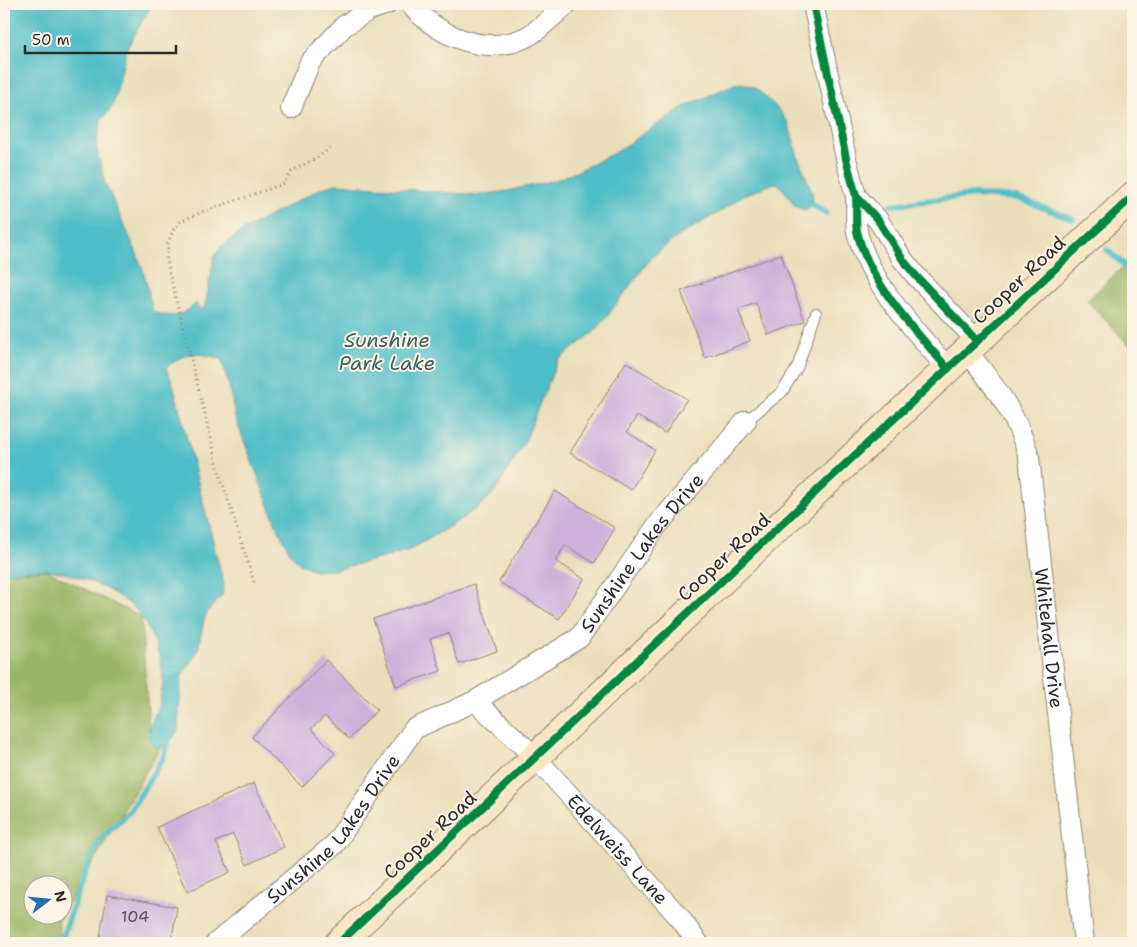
<svg xmlns="http://www.w3.org/2000/svg" width="1137" height="947" viewBox="0 0 1137 947" font-family="'Shantell Sans',sans-serif">
	<style>
		.forest { fill: #9bb668; stroke: #63704a }
		.water { fill: #4fbdc7; stroke: #3d7479 }
		.lines { fill: none; stroke-linecap: round; stroke-linejoin: round }
		.stream { stroke: #4fbdc7; stroke-width: 6 }
		.building { fill: #ccb2dc }
		.lane-casing { stroke: #8a8472; stroke-width: 12 }
		.street-casing { stroke: #8a8472; stroke-width: 22 }
		.secondary-casing { stroke: #8a8472; stroke-width: 30 }
		.path { stroke: #8a8472; stroke-width: 3; stroke-dasharray: 1 4; stroke-linecap: butt }
		.lane { stroke: #fff; stroke-width: 10 }
		.street { stroke: #fff; stroke-width: 20 }
		.secondary { stroke: #fbe6c4; stroke-width: 28 }
		.cycleway-casing { stroke: #fcf5e5; stroke-width: 11 }
		.cycleway { stroke: #00873e; stroke-width: 8 }
		.labels { text-anchor: middle; dominant-baseline: central; stroke-width: 4; stroke-linejoin: round; paint-order: stroke }
		.number-label { font-size: 16px; fill: #534d57 }
		.street-label { font-size: 19px; fill: #2b2b2b; stroke: #fcf5e5 }
		.water-label { font-size: 20px; font-style: italic; fill: #385e62; stroke: #fcf5e5 }
	</style>
	<rect width="100%" height="100%" fill="#fcf5e5"/>
	<filter id="ink" filterUnits="userSpaceOnUse"><feTurbulence type="fractalNoise" baseFrequency=".02" numOctaves="2"/><feDisplacementMap in="SourceGraphic" scale="10" xChannelSelector="R" yChannelSelector="G"/><feConvolveMatrix kernelMatrix="1 2 1 2 8 2 1 2 1" color-interpolation-filters="sRGB"/></filter>
	<filter id="wash" filterUnits="userSpaceOnUse"><feTurbulence type="fractalNoise" baseFrequency=".0096" numOctaves="4" result="noise"/><feDisplacementMap in="SourceGraphic" scale="20" xChannelSelector="R" yChannelSelector="G"/><feGaussianBlur stdDeviation="1.12" result="paint"/><feColorMatrix in="noise" values="0 0 0 0 0 0 0 0 0 0 0 0 0 0 0 0 0 1.4 0 .05"/><feComposite in="paint" operator="in"/></filter>
	<g filter="url(#wash)">
		<rect width="100%" height="100%" fill="#eadeba"/>
		<g class="forest">
			<path d="M1133,257V349L1087,301Z"/>
			<path d="M46,570L141,617L149,729L160,748L63,913L62,884H32V914L62,915L58,921L61,943H4V573Z"/>
		</g>
		<path class="water" d="M4,4H152L127,48L116,94L112,107L101,121L96,146L105,183L135,249L144,273L153,312C173,318 180,318 196,303L200,311L205,306L214,257L221,247L243,230L322,188L337,184L478,195L508,191L556,180L576,172L618,151L680,109L734,84L742,83L755,88L765,96L778,109L788,122L798,157L812,192L813,205L805,210L796,207L779,184L774,183L742,196L723,210L680,235L663,248L650,259L603,322L594,332L558,360L537,410L527,437L495,492L479,507L452,525L412,549L391,556L334,570L318,571L300,564L292,556L278,529L235,417L230,389L222,361L221,359C204,354 190,350 175,361C171,364 168,365 166,369L173,384L224,585L222,595L208,611L204,619L198,651L181,677L178,730L169,743L158,748L152,744C145,726 154,721 159,705C161,697 163,686 163,678C162,657 148,620 132,606C111,588 74,572 45,570C32,569 17,572 4,573Z"/>
		<g class="lines">
			<g class="stream">
				<path d="M808,202L826,213"/>
				<path d="M891,205L975,195L1017,198L1073,219"/>
				<path d="M1107,250L1129,269L1133,271"/>
				<path d="M63,943V936L88,862L99,840L130,811L163,758L170,735"/>
			</g>
		</g>
		<g id="blocks">
			<g class="building">
				<path d="M781,254L805,321L768,335L756,303L738,310L750,341L705,358L681,291Z"/>
				<path d="M626,362L687,399L665,433L637,416L627,432L655,450L631,490L570,453Z"/>
				<path d="M555,491L615,528L594,563L565,545L556,561L584,579L559,619L499,582Z"/>
				<path d="M474,584L497,651L459,664L448,633L430,639L441,671L396,686L373,619Z"/>
				<path d="M326,660L377,710L349,739L325,716L311,729L335,753L302,787L252,737Z"/>
				<path d="M254,783L284,847L247,865L233,834L216,842L230,872L187,892L157,827Z"/>
				<path d="M107,895L177,907L171,943H150L137,941V943H99Z"/>
			</g>
		</g>
	</g>
	<g filter="url(#ink)">
		<use href="#blocks" fill-opacity="0" stroke="#8a8472" stroke-width="1"/>
		<g class="lines">
			<g class="lane-casing">
				<path id="lane" d="M746,421L782,392L797,368L816,313"/>
			</g>
			<g class="street-casing">
				<g id="street">
					<path d="M410,4C438,36 486,58 528,36C542,28 554,14 567,4"/>
					<path d="M813,4L847,163L856,196"/>
					<path d="M291,108L310,62L344,26L369,10L387,4"/>
					<path id="s1" d="M967,351C995,387 1016,412 1029,457L1084,943"/>
					<path d="M948,369C915,330 868,282 857,231C855,220 857,207 856,196L878,220L903,260L916,276L977,341"/>
					<path id="s2" d="M475,701L536,758L680,918L698,943"/>
					<path id="s3" d="M216,943L334,845L414,729L475,701L579,638L656,527L746,421"/>
				</g>
			</g>
			<g class="secondary-casing">
				<path id="secondary" d="M339,943L823,485L1133,196"/>
			</g>
			<path class="path" d="M254,582L219,471L169,271L167,258L168,243L173,230L181,221L202,212L284,184L292,171L321,155L332,147"/>
			<use href="#lane" class="lane"/>
			<use href="#street" class="street"/>
			<use href="#secondary" class="secondary"/>
			<g class="cycleway-casing">
				<g id="cycleway">
					<path d="M813,4L847,163L856,196"/>
					<path d="M948,369C915,330 868,282 857,231C855,220 857,207 856,196L878,220L903,260L916,276L977,341"/>
					<path d="M339,943L823,485L1133,196"/>
				</g>
			</g>
			<use href="#cycleway" class="cycleway"/>
		</g>
	</g>
	<g class="labels">
		<g class="number-label">
			<text x="135" y="916">104</text>
		</g>
		<g class="street-label">
			<text transform="translate(1019 280) rotate(-43)">Cooper Road</text>
			<text stroke="none"><textPath href="#s3" startOffset="589">Sunshine Lakes Drive</textPath></text>
			<text transform="translate(724 557) rotate(-43)">Cooper Road</text>
			<text stroke="none"><textPath href="#s1" startOffset="306">Whitehall Drive</textPath></text>
			<text stroke="none"><textPath href="#s3" startOffset="165">Sunshine Lakes Drive</textPath></text>
			<text transform="translate(430 835) rotate(-43)">Cooper Road</text>
			<text stroke="none"><textPath href="#s2" startOffset="206">Edelweiss Lane</textPath></text>
		</g>
		<g class="water-label">
			<text x="387" y="340">Sunshine<tspan x="387" dy="23">Park Lake</tspan></text>
		</g>
	</g>
	<rect width="1137" height="947" fill="none" stroke="#fcf5e5" stroke-width="20"/>
	<g transform="translate(48 900) rotate(74)"><circle r="24" fill="#fcf5e5" stroke="#a8a49b"/>
	<path d="M0-4L9 19L0 12L-9 19Z" fill="#1f6fb2"/>
	<text y="-8" font-size="14" font-weight="bold" text-anchor="middle" fill="#2b2b2b">N</text>
	</g>
	<path d="M25 45v8h151v-8" fill="none" stroke="#2b2b2b" stroke-width="2.5"/>
	<text x="32" y="45" font-size="15" fill="#2b2b2b" stroke="#fcf5e5" stroke-width="4" paint-order="stroke">50 m</text>
</svg>
